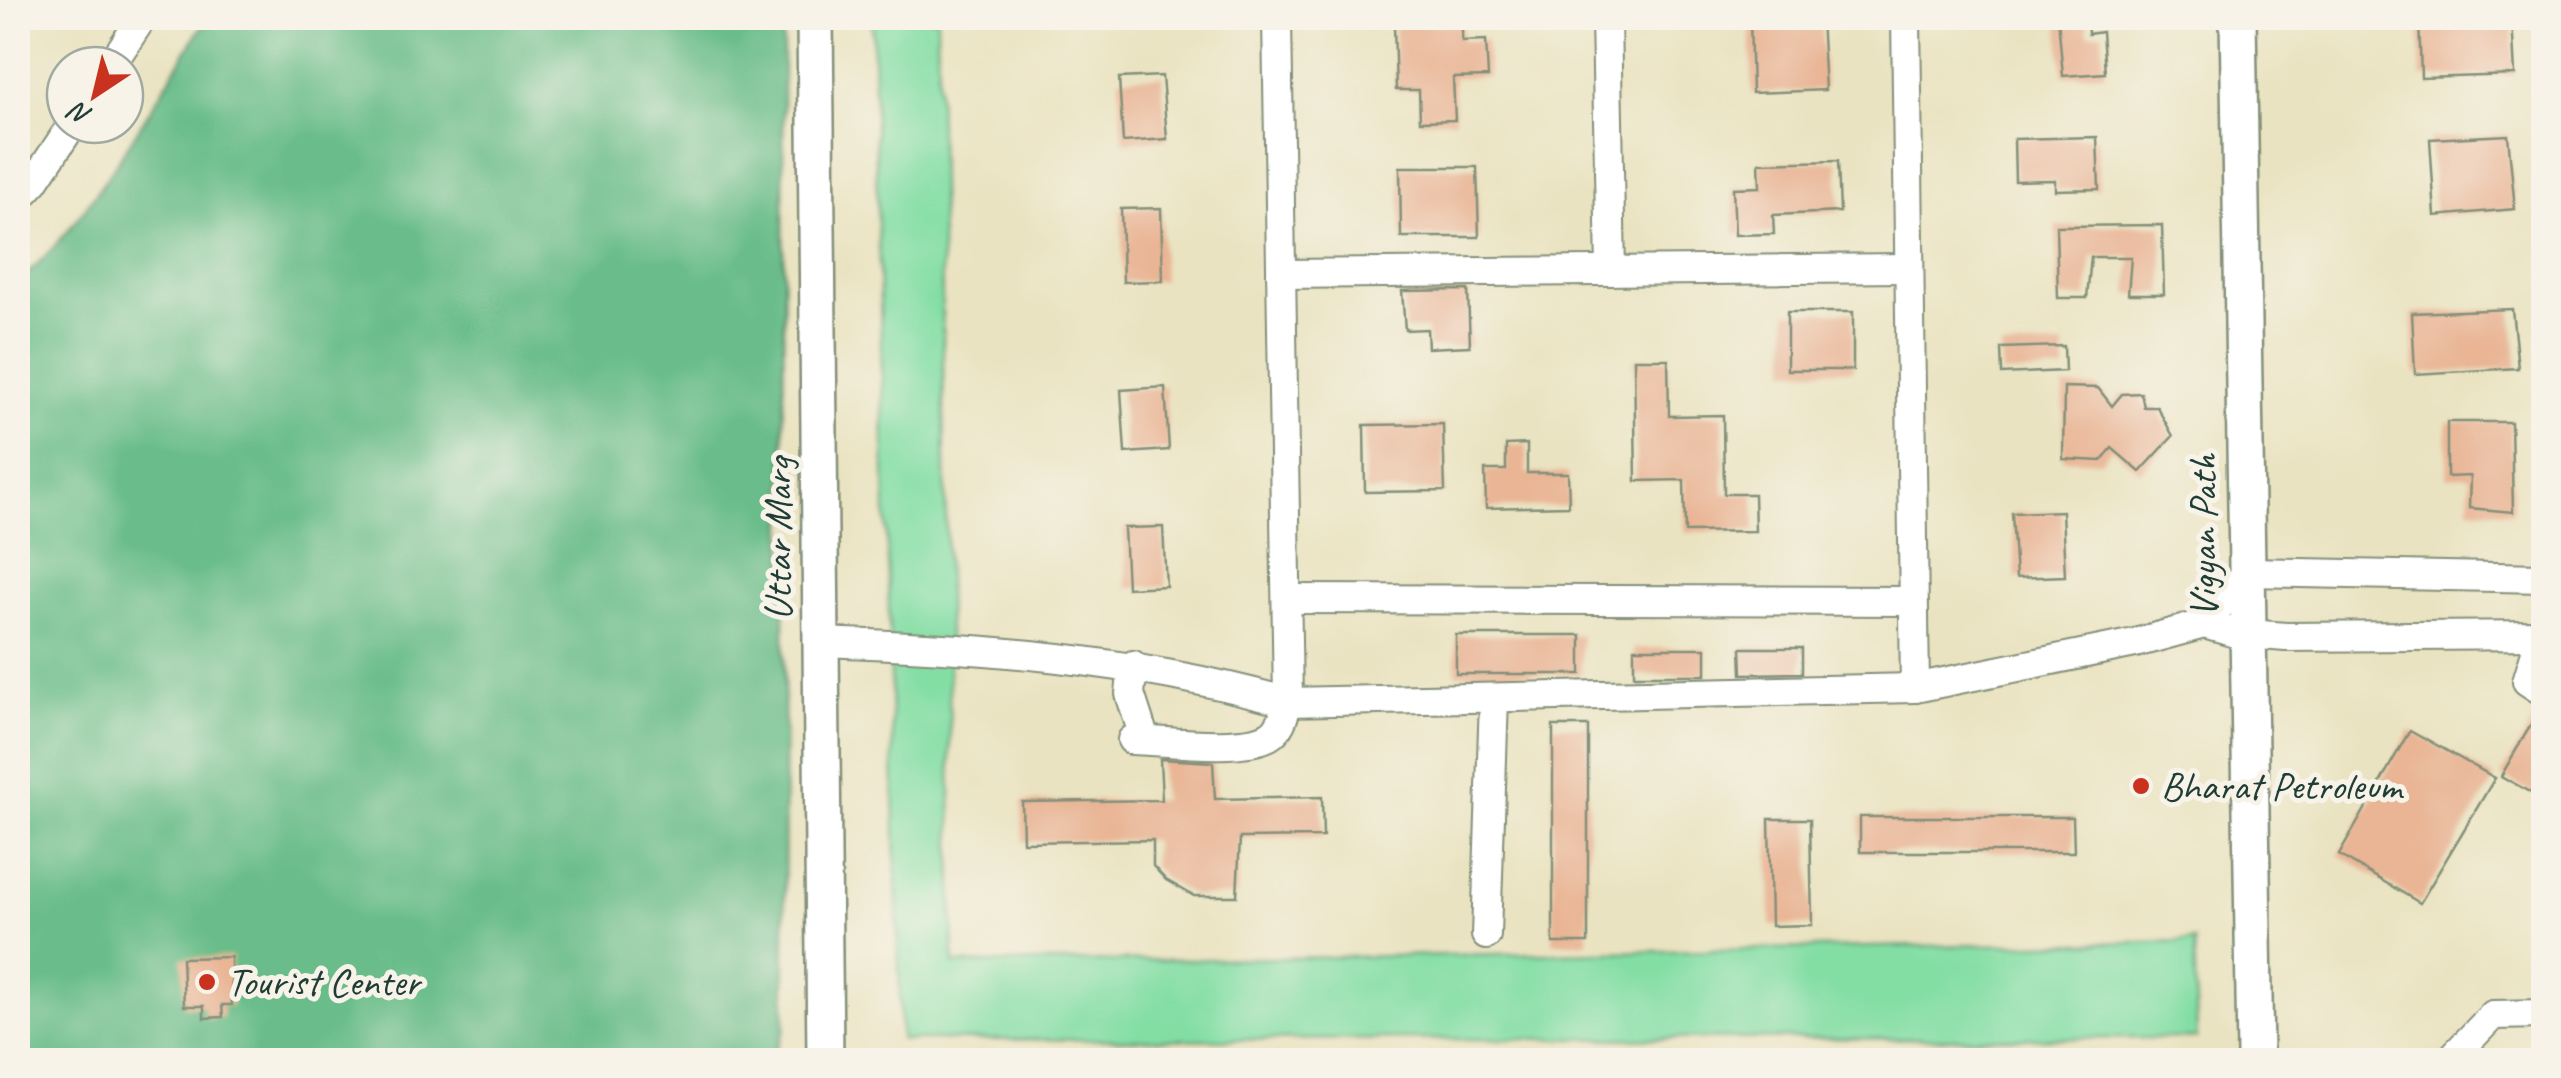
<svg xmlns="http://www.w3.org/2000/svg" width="2561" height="1078" viewBox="0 0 2561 1078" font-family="Caveat,sans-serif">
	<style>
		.green { fill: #83dea4; stroke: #518e6c; stroke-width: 2.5 }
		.forest { fill: #6abd8a; stroke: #447d5f; stroke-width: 2.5 }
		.building { fill: #e9b595 }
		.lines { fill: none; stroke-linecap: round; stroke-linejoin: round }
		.minor-casing { stroke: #84907a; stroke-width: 32 }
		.major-casing { stroke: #84907a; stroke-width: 40 }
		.minor { stroke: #fff; stroke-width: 28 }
		.major { stroke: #fff; stroke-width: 35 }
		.poi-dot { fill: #c8321e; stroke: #f7f3e8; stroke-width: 4 }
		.labels { text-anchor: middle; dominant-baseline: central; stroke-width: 10; stroke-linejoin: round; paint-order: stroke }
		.street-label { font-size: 40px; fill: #1f3d34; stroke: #f7f3e8 }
		.poi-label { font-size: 40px; fill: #1f3d34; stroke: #f7f3e8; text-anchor: start }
	</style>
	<rect width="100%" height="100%" fill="#f7f3e8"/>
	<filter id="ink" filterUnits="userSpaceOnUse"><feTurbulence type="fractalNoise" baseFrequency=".01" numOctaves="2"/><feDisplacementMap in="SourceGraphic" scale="20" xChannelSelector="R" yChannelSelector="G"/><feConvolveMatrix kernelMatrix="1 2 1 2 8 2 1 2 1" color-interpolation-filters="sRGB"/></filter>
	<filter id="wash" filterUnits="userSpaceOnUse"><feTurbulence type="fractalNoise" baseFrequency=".0048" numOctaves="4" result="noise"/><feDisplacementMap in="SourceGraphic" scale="40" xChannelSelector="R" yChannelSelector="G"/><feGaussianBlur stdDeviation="2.25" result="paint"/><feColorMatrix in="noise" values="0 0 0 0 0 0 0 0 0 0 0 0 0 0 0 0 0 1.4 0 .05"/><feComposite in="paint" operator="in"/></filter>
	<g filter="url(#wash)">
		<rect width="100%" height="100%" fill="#eae3c1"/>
		<path class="green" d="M872,18H937L954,964L2194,941L2197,1038L901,1040Z"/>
		<path class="forest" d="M207,18H783L785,1029L771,1060H18V281C86,230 159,92 207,18Z"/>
		<g id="blocks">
			<g class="building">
				<path d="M1750,18H1821L1825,90L1752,93Z"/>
				<path d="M2058,18H2087L2088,34L2102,32L2105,73L2063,76Z"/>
				<path d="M2419,18H2512L2515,75L2421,78Z"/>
				<path d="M1462,24V41L1486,40L1488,77L1453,78L1455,120L1420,121L1419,90H1396L1394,25Z"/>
				<path d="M1162,76L1167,139L1123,142L1119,78Z"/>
				<path d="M2508,135L2515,209L2435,216L2430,139Z"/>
				<path d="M2097,137L2099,189L2055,190V180L2015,181L2014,139Z"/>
				<path d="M1838,161L1840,212L1773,215L1774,234L1735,235L1733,188L1760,187L1759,163Z"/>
				<path d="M1400,167H1477L1479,237H1401Z"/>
				<path d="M1161,208L1163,281L1123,282L1121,209Z"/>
				<path d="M2162,225L2164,294H2128L2131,257H2091L2087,298H2058L2056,226Z"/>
				<path d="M1468,290L1470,346L1428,348L1427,329L1405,330L1402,291Z"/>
				<path d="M2512,309L2518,368L2415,374L2412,313Z"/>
				<rect x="1787" y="312" width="66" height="58"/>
				<path d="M2064,346L2065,371L2002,374L2001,348Z"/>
				<path d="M1634,359H1668L1669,416L1723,415L1724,494H1754L1755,531L1685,532L1684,480L1636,481Z"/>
				<path d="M1165,387L1169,450L1125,453L1121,390Z"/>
				<path d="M2064,387L2098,388L2112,406L2122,394L2141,393L2144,407H2157L2173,436L2140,472L2112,448L2101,461L2063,459Z"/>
				<path d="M2447,422H2511L2513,512L2469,508L2470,476L2447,477Z"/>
				<path d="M1443,424L1445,491L1365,492L1364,425Z"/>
				<path d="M1527,444V473H1568L1569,506L1486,508L1485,470H1506V445Z"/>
				<path d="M2062,511L2065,576L2016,578L2012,513Z"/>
				<path d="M1163,527L1166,586L1127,588L1124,528Z"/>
				<rect x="1456" y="635" width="125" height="39"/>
				<rect x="1634" y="648" width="72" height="27"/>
				<path d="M1741,648H1802V673L1742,674Z"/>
				<path d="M2540,709H2544V800L2501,776Z"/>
				<rect x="1553" y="726" width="35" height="217"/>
				<path d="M2410,730L2495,778L2420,903L2339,855Z"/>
				<path d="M1160,759L1213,762L1215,799L1322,797L1323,837L1240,838L1237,896H1194L1166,880L1153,866V840L1023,842L1022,802L1162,800Z"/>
				<path d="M1860,817H2073L2074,852H1860Z"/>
				<path d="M1769,819H1810L1812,925L1771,926Z"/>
				<path d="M231,957L232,1005H222L223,1017L204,1018V1006H184L182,958Z"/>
			</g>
		</g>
	</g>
	<g filter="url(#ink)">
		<use href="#blocks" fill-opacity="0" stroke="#84907a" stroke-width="2.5"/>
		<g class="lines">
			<g class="minor-casing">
				<g id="minor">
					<path d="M1606,18L1611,271"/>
					<path d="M1906,18L1915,688"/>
					<path d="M111,65L142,18"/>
					<path d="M18,199L34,182L72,125"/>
					<path d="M1281,274L1909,268"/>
					<path d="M1287,599L1913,601"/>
					<path d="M2204,624L2247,572L2544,578"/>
					<path d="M2541,636L2527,681L2544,692"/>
					<path d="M822,642C984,648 1130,658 1288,702L1915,688L2135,643L2204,624L2236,633L2286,637L2544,635"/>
					<path d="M1133,665L1130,694L1145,740"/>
					<path d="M1132,740C1165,741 1242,751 1269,736C1281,729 1284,715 1288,702L1277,18"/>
					<path d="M1486,935L1494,699"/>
					<path d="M2450,1060L2493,1015L2544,1014"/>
				</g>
			</g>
			<g class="major-casing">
				<g id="major">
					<path d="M815,18L825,1060"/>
					<path d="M2238,18L2255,1055"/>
				</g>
			</g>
			<use href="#minor" class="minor"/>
			<use href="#major" class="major"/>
		</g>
	</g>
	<g class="poi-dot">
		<circle cx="2141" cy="786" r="10"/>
		<circle cx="207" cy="982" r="10"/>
	</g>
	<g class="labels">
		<g class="street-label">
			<text transform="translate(2203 536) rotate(-90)">Vigyan Path</text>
			<text transform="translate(778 539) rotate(-90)">Uttar Marg</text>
		</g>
		<g class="poi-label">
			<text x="2161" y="786">Bharat Petroleum</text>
			<text x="227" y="982">Tourist Center</text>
		</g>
	</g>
	<rect width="2561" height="1078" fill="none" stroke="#f7f3e8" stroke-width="60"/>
	<g transform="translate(95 95) rotate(215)"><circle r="48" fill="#f7f3e8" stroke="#a1aaa0" stroke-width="2.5"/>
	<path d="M0-8L18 38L0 25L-18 38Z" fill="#c8321e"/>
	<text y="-15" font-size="28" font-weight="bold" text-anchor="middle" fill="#1f3d34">N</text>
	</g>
</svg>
